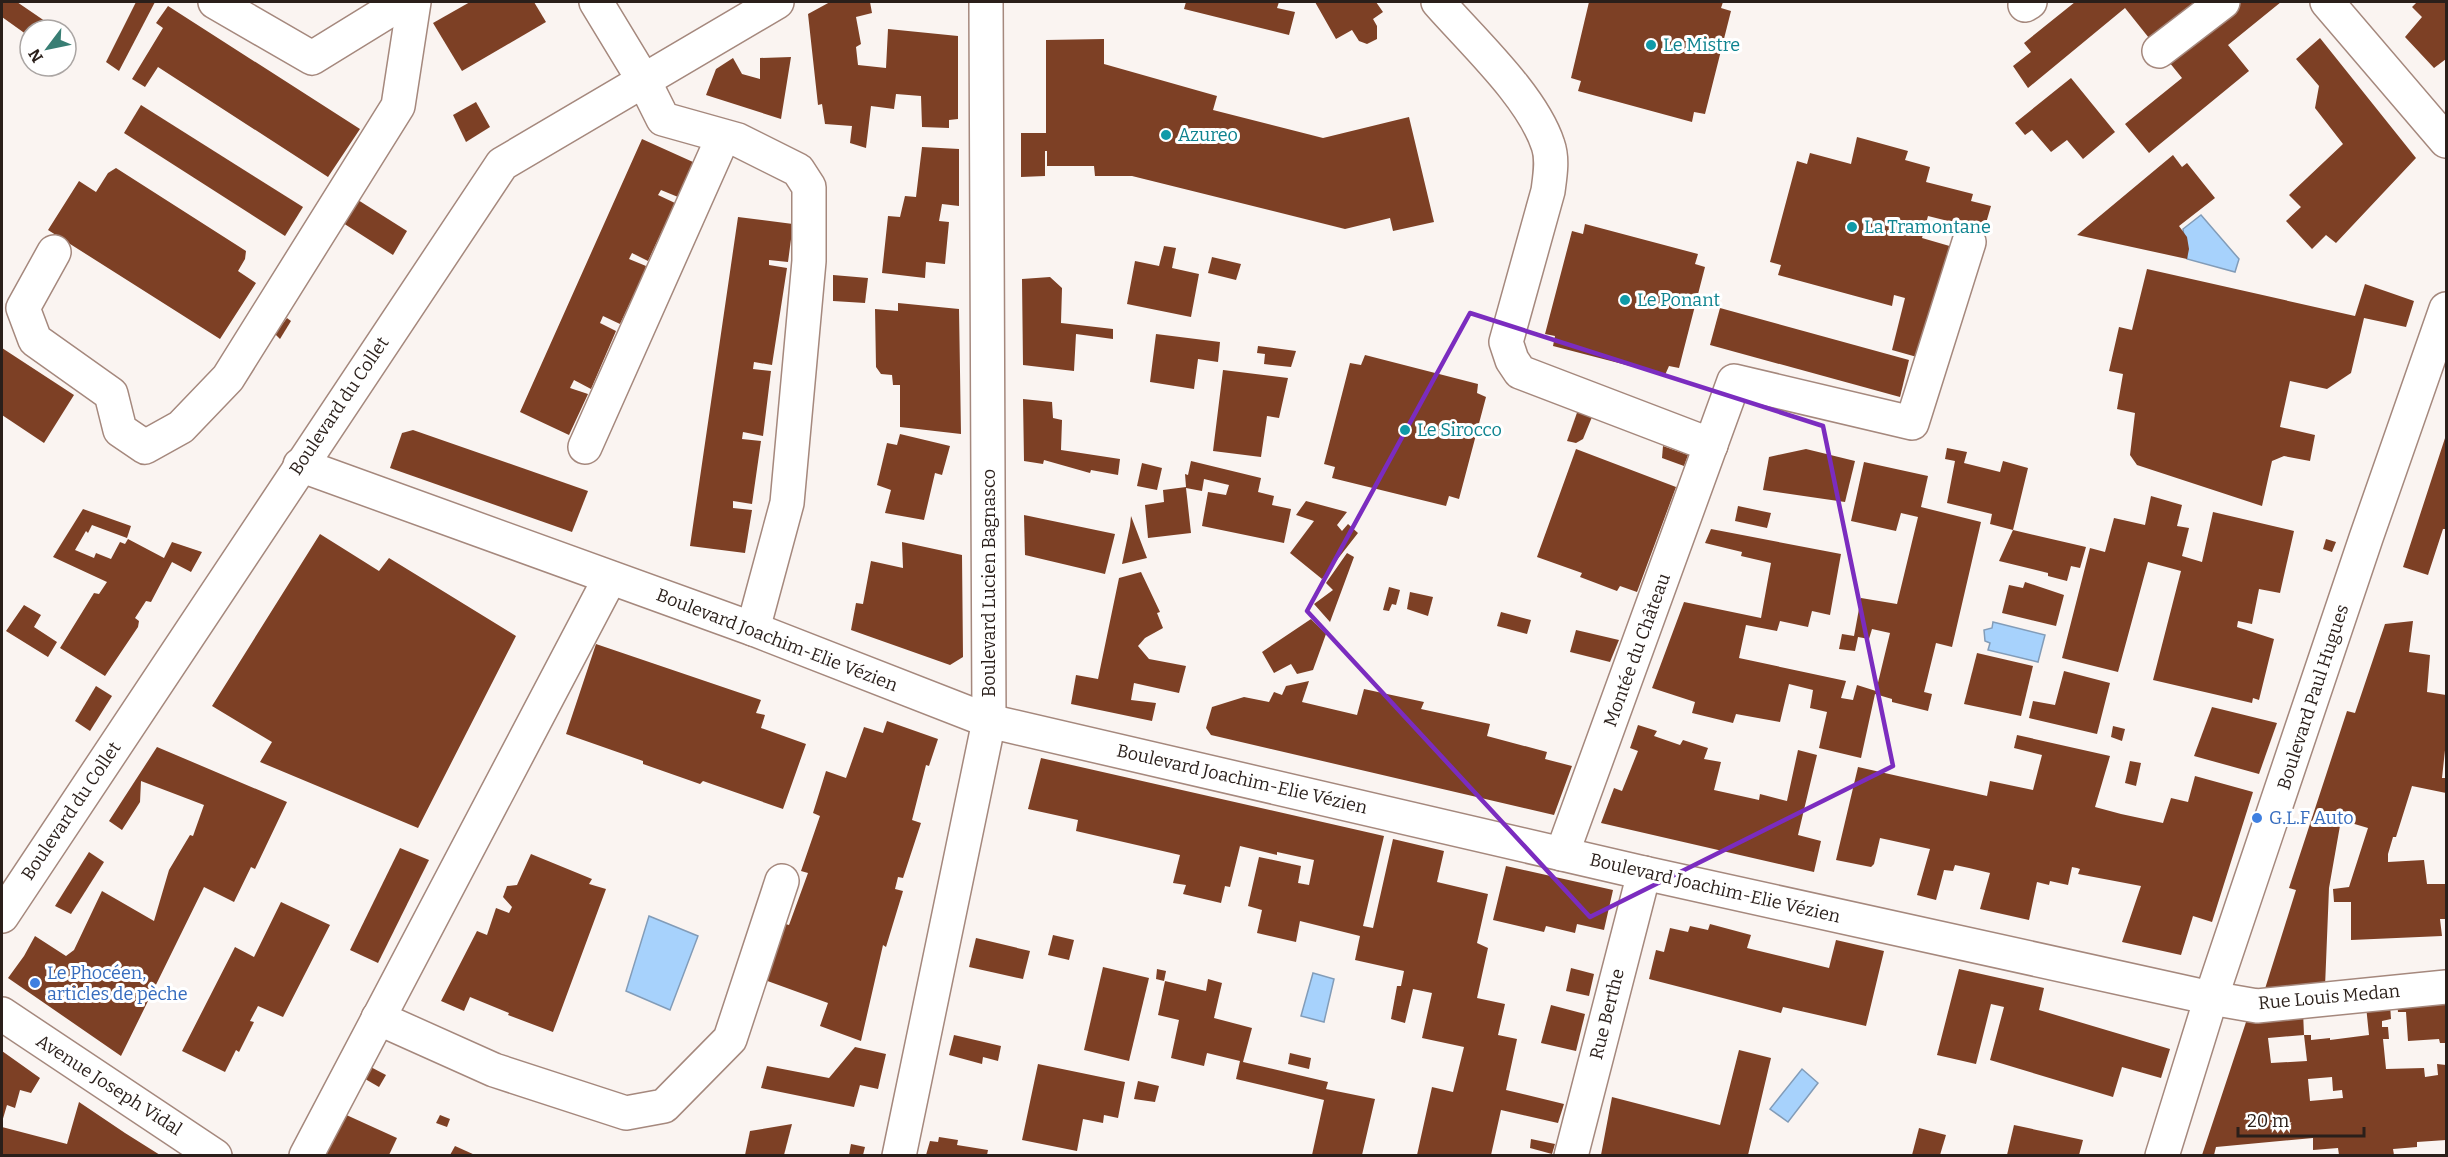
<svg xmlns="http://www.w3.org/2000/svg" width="2448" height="1157" viewBox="0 0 2448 1157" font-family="Bitter,serif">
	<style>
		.water { fill: #a7d2fc; stroke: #829cb8; stroke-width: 1.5 }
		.building { fill: #7d4025; fill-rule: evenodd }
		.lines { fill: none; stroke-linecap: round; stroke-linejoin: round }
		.minor-casing { stroke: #a5887d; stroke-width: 36 }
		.minor { stroke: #fff; stroke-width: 33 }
		.marked { fill: none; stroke: #7b2cbf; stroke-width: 4.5; stroke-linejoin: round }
		.culture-dot { fill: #0f9aa8; stroke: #fff; stroke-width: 2 }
		.shop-dot { fill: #3f7fe0; stroke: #fff; stroke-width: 2 }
		.labels { text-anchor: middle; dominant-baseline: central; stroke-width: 6; stroke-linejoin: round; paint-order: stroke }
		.culture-label { font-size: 18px; fill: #0d838f; stroke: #fff; text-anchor: start }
		.street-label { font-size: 18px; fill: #2a1f1a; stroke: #fff }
		.shop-label { font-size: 18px; fill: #366cbe; stroke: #fff; text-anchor: start }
	</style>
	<rect width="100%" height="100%" fill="#faf4f1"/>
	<g class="water">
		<path d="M2201,215L2239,259L2235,272L2187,259L2183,229Z"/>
		<path d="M1993,622L2045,635L2038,662L1988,650L1990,643L1985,641L1984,630L1992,628Z"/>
		<path d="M649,916L698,936L670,1010L626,991Z"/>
		<path d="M1313,973L1334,979L1324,1022L1301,1016Z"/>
		<path d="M1802,1069L1818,1083L1788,1122L1770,1109Z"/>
	</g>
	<g class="building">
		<path d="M2,2H17L58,30H30V37L2,17Z"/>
		<path d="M136,2H155L119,71L106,62Z"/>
		<path d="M470,2H534L546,22L462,71L433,23Z"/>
		<path d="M830,2H870L872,13L856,17L861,44L856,47L858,65L886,68L888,29L958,36V119L949,120V128L922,127L921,96L896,94L894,109L871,106L866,148L850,143L852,126L825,124L822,104L818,105L808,14Z"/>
		<path d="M1186,2H1279L1277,8L1295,12L1289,35L1184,9Z"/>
		<path d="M1315,2H1376L1383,12L1373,19L1377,26V39L1367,44L1359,41L1352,30L1336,39Z"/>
		<path d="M1589,2H1723L1721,8L1731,11L1705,114L1694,112L1692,122L1578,91L1581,81L1571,78Z"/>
		<path d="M2075,2H2204L2153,43L2125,8L2028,88L2013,66L2031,52L2024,43Z"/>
		<path d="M2234,2H2281L2228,45L2249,71L2149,153L2125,124L2182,78L2165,57Z"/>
		<path d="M2417,2H2446V59L2434,68L2405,37L2422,17L2412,7Z"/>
		<path d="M168,6L360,129L328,177L158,67L145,87L132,79L163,28L156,23Z"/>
		<path d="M66,36L74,42L66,54Z"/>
		<path d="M2320,38L2416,158L2336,243L2326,235L2312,249L2286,221L2301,207L2289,195L2343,144L2315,108L2319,86L2296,59Z"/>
		<path d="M1104,39V64L1217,96L1213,110L1323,138L1409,117L1434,222L1393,231L1390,218L1345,229L1132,176H1095L1094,166H1047V151H1045V176L1021,177V133H1046V40Z"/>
		<path d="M791,57L781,119L706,95L716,69L733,58L742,74L760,79V58Z"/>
		<path d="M2071,78L2115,132L2083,159L2067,140L2051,152L2032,130L2025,135L2015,123Z"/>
		<path d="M476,102L490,127L466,142L453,115Z"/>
		<path d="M141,105L303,207L285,236L124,133Z"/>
		<path d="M1857,137L1908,151L1905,160L1930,167L1926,182L1973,194L1971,201L1991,206L1984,230L1928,216L1922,238L1953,247L1924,359L1892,350L1905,298L1894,295L1892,306L1778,275L1781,265L1770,262L1797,161L1807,164L1810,153L1851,164Z"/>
		<path d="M642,139L693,162L678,197L661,190L658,195L675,203L648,261L632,253L629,259L646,266L644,273L620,324L603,316L600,323L616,331L591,389L574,380L570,388L588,394L569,435L520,412Z"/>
		<path d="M922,147L959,149V206L942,204L939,221L949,222L945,264L926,262L925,278L882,273L888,216L900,217L905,196L916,197Z"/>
		<path d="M2173,155L2182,167L2187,163L2215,198L2179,226L2187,237L2189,249L2187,259L2077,235Z"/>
		<path d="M116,168L246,251L245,259L238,271L256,283L220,339L48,230L79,181L96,192L108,173Z"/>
		<path d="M358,200L407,231L393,255L343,223Z"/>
		<path d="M738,217L793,224L788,262L769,260V265L787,268L772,365L754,362L753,369L771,371L763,436L743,432L742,439L761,441L752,504L733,501V508L752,510L745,553L690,546Z"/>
		<path d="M1585,224L1698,254L1695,264L1705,267L1679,368L1669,366L1665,375L1553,346L1555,336L1545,334L1572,231L1583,234Z"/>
		<path d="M1164,246L1176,248L1172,268L1199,274L1191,317L1127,304L1135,261L1159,266Z"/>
		<path d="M1212,257L1241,264L1236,280L1208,273Z"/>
		<path d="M2147,269L2355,316L2365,284L2414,301L2406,327L2364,318L2351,373L2327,389L2290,381L2280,427L2315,435L2310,461L2284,456L2272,461L2262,506L2137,465L2130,455L2135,413L2117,409L2123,374L2109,371L2119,327L2132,330Z"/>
		<path d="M833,275L868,278L865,303L833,301Z"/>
		<path d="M1050,277L1062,288L1061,323L1113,329V339L1076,334L1074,371L1023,365L1022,279Z"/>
		<path d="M898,303L959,309L961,434L900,427V385H893L892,375L881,374L876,367L875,309L898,311Z"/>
		<path d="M1720,308L1909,360L1900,397L1710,345Z"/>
		<path d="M287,318L291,321L280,339L275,334Z"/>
		<path d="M1156,334L1220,342L1218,362L1198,359L1194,389L1150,382Z"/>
		<path d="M1258,346L1296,351L1291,367L1264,364L1265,354L1257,353Z"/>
		<path d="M2,348L74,395L44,443L2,415Z"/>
		<path d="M1365,355L1478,384L1477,393L1486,397L1459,499L1449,496L1446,506L1332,478L1335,467L1324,464L1350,363L1361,365Z"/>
		<path d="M1223,370L1288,378L1279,418L1267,416L1261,457L1213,451Z"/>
		<path d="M1023,399L1052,402L1053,418L1062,420L1061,450L1120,459L1118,475L1091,470L1090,473L1044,460L1043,464L1024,461Z"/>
		<path d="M1579,407L1592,417L1583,439L1576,443L1567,441Z"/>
		<path d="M413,430L588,491L572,532L390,468L402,433Z"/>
		<path d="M900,434L950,446L942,475L935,473L924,520L885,513L891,490L877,485L887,443L897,445Z"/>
		<path d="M2446,435V529H2443L2428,575L2403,567Z"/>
		<path d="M1663,446L1688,455L1684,466L1662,458Z"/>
		<path d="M1947,448L1967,452L1964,463L2000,472L2003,461L2028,468L2013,530L2086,547L2080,568L2071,566L2067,581L2048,576V573L1999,561L2013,530L1990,524L1992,514L1947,503L1955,461L1945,459Z"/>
		<path d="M1576,449L1676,487L1637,592L1620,586L1617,591L1580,577L1582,573L1537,557Z"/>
		<path d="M1806,449L1855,461L1845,502L1763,490L1769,457Z"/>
		<path d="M1191,461L1261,478L1258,492L1274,496L1272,505L1291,509L1284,543L1202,526L1208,492L1226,495L1229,485L1204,479L1202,491L1186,488L1191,533L1148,538L1145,505L1164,502L1163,490L1186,487L1185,474L1188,475Z"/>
		<path d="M1864,462L1928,476L1921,507L1981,522L1952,647L1936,643L1924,692L1932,694L1928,711L1892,702V699L1875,694L1861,758L1819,748L1827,712L1810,708L1813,690L1789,684L1780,722L1736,714L1733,723L1692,713L1695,702L1652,688L1684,602L1761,618L1771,563L1741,556L1742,552L1705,543L1711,529L1841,554L1830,615L1812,611L1808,627L1780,621L1777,631L1746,625L1739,658L1846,681L1841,698L1853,700L1857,685L1876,691L1890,633L1872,629L1869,639L1858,637L1855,651L1839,649L1842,634L1854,636L1861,598L1897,604L1918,517L1901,513L1896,531L1851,521Z"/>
		<path d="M1142,463L1162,468L1157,490L1137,486Z"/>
		<path d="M2151,496L2182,505L2177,526L2189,528L2182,556L2202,562L2213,512L2294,531L2280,593L2259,589L2252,624L2238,621L2237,627L2274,639L2259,700L2253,698L2252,703L2153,680L2181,571L2148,562L2118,672L2062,658L2090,548L2105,552L2114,518L2145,525Z"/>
		<path d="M1306,501L1347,512L1337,525L1342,531L1348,524L1358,533L1322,579L1290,553L1314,521L1296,515Z"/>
		<path d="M1738,506L1771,513L1767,528L1735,521Z"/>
		<path d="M83,509L131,526L127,538L92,525L88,533L86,531L75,550L94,558L96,553L111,559L120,542L125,544L128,539L164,558L172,542L202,552L191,572L172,562L151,602L146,601L135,618L139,621L138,627L105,676L60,648L94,593L99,594L107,582L53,557Z"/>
		<path d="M1024,515L1115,534L1105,574L1025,555Z"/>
		<path d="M1131,516L1147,558L1122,564L1130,526Z"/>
		<path d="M320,534L379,571L389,558L516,636L418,828L260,762L272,742L212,706Z"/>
		<path d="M2326,539L2336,542L2332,552L2323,549Z"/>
		<path d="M902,542L962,555L963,657L950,665L851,630L856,603L863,604L871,561L903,568Z"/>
		<path d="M1347,553L1354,557L1330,622L1314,604L1333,590L1326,583Z"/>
		<path d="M1141,572L1160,612L1157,613L1163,628L1145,638L1138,646L1149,659L1186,666L1179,693L1134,683L1131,700L1156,703L1152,721L1071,704L1076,675L1098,679L1119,578Z"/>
		<path d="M2025,582L2064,595L2056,626L2002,613L2009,585L2023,588Z"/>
		<path d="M1389,587L1400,590L1396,605L1392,604L1389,611L1383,610Z"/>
		<path d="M1410,592L1433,597L1428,616L1407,609Z"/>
		<path d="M24,605L41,615L34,627L57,642L48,657L6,631Z"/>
		<path d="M1501,612L1531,620L1527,634L1497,626Z"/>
		<path d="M1311,619L1326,634L1313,670L1297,674L1291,664L1274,673L1262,652Z"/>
		<path d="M2413,621L2409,652L2430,655L2427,692L2446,695V741L2442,778H2446V793L2412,786L2396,837H2393L2388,854V862L2424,860L2427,884H2446V919H2440L2442,936L2351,940V902H2334L2333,889L2349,887L2368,828L2341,820L2329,888L2325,987L2264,992L2296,890L2289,888L2347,711L2355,713L2385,624Z"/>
		<path d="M1576,630L1619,640L1610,662L1570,652Z"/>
		<path d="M596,644L761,700L756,713L765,715L761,728L806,744L783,809L703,781L700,784L643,764V761L566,734Z"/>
		<path d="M1977,653L2033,666L2021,716L1964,704Z"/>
		<path d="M2064,671L2110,683L2097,734L2029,718L2033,701L2055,705Z"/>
		<path d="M1309,681L1302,702L1357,715L1364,689L1424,702L1421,709L1490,724L1487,736L1547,752L1545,759L1572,766L1554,815L1211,735L1206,728L1212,707L1244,697L1269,702L1274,692L1282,695L1286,686Z"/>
		<path d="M96,686L112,696L90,731L75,721Z"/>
		<path d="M2212,707L2277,723L2259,774L2194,756Z"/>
		<path d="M887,721L938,739L929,766L926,765L912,820L921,823L903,878L898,877L895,889L903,891L886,947L883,945L861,1041L820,1026L828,1003L762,979L782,923L789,925L808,873L801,871L820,816L813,813L826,771L846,778L864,727L883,733Z"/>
		<path d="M1638,725L1657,731L1654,736L1680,745L1683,740L1708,748L1704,759L1721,762L1714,790L1759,800L1760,794L1787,801L1798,750L1817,755L1798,835L1821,841L1814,872L1601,823L1614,788L1622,791L1638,751L1630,748Z"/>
		<path d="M2113,726L2125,729L2122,741L2111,737Z"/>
		<path d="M2017,735L2110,756L2095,807L2121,814L2163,823L2171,798L2188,802L2195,776L2253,792L2212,922L2193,916L2181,955L2122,942L2141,886L2078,874L2080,869L2077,868L2072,867L2068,885L2050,881L2049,885L2037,882L2029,920L1980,909L1990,873L1969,868L1955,865L1953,871L1944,870L1936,900L1917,895L1930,849L1880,838L1874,864L1871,867L1836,860L1858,767L1987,796L1990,781L2033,790L2042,755L2014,748Z"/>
		<path d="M157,747L287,802L255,869L251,867L234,902L204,887L121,1056L8,978L24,956L35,936L66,956L74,950L102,891L154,921L169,870L190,835L193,836L204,805L141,781L140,802L122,830L109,821Z"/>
		<path d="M1041,758L1384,836L1363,926L1373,928L1393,839L1444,851L1437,882L1488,894L1477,943L1488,948L1477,998L1505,1004L1498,1035L1517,1039L1506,1090L1564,1104L1558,1123L1501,1110L1491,1155H1417L1432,1087L1453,1092L1464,1047L1422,1038L1432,993L1413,989L1405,1023L1391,1019L1397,986H1401L1404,971L1355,960L1360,936L1300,921L1296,942L1257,933L1262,910L1248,906L1259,857L1301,866L1298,883L1309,885L1314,860L1277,852V855L1240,846L1230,887L1225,886L1221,903L1183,894L1186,885L1173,883L1180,855L1076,831L1078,820L1028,809Z"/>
		<path d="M2130,761L2141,763L2136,786L2125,783Z"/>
		<path d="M400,848L429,860L378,963L350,950Z"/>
		<path d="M89,852L104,862L71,914L55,906Z"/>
		<path d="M531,854L592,879L589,884L606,889L553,1032L508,1015L509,1013L470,997L464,1011L441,1001L477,931L487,935L496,908L509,913L512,907L503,897L507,886L517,885Z"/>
		<path d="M1506,866L1613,890L1604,930L1577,924L1575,933L1546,926L1544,932L1493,920Z"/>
		<path d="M281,902L330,925L283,1017L258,1006L250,1021L254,1022L239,1052L236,1050L225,1072L182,1051L235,947L254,957Z"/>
		<path d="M1710,924L1751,935L1747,948L1829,968L1836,940L1884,951L1866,1026L1783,1007L1781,1013L1649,979L1656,950L1664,952L1670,928L1688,932L1690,926L1708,930Z"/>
		<path d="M1053,935L1074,940L1069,960L1048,955Z"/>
		<path d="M976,938L1030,951L1023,979L969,967Z"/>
		<path d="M1103,967L1149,978L1129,1061L1084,1050Z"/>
		<path d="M1571,968L1594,974L1589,996L1566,991Z"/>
		<path d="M1157,969L1166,971L1164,981L1156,979Z"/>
		<path d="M1959,969L2044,988L2039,1010L2170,1049L2161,1078L2122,1067L2113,1097L1990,1060L2004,1007L1991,1004L1976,1064L1937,1055Z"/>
		<path d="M1208,979L1222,983L1214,1018L1252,1028L1243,1062L1328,1082L1326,1089L1375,1099L1362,1155H1312L1324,1100L1236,1079L1240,1061L1207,1053L1204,1066L1171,1058L1179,1020L1158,1015L1165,981L1206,991Z"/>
		<path d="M2446,999V1043H2440L2439,1039L2408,1041L2406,1012H2398L2397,1003Z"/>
		<path d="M2390,1004L2391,1019L2382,1021V1027H2388L2389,1039H2383L2386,1069L2424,1068L2425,1077L2438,1075L2437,1064L2446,1065V1140L2417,1142V1147L2393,1149L2394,1155H2339L2338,1148L2313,1150V1138L2216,1147L2214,1155H2202L2248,1016L2303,1011L2304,1035L2268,1038L2271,1063L2307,1061L2304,1035H2311V1040L2330,1038V1040L2369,1035L2366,1006ZM2332,1077L2333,1091L2342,1090L2343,1098L2310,1101L2308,1079Z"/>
		<path d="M1551,1005L1585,1014L1576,1051L1541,1043Z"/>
		<path d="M954,1035L1001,1046L998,1061L983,1057L982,1064L949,1055Z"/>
		<path d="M855,1047L886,1054L878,1089L860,1085L854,1107L761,1088L767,1066L829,1078Z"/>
		<path d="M1739,1050L1771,1058L1748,1155H1601L1612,1097L1720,1125Z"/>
		<path d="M2,1051L40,1078L31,1093L20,1090L15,1108L7,1105L2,1122Z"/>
		<path d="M1290,1053L1311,1058L1309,1069L1288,1064Z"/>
		<path d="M365,1064L386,1075L379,1087L360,1076Z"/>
		<path d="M1038,1064L1125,1082L1118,1118L1104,1115L1103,1123L1083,1119L1077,1151L1022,1140Z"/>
		<path d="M1138,1081L1159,1086L1155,1102L1134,1099Z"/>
		<path d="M79,1102L125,1133L160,1155H2V1127L67,1144Z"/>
		<path d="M342,1113L397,1138L389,1155H322Z"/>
		<path d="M440,1115L450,1119L447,1127L436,1123Z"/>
		<path d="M792,1124L784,1155H745L750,1131Z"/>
		<path d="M2014,1125L2083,1140L2079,1155H2007Z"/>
		<path d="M1919,1128L1946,1135L1940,1155H1912Z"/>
		<path d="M939,1137L958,1140L957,1145L988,1150L987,1155H926L930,1141L938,1142Z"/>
		<path d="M1531,1139L1555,1144L1552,1154L1530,1148Z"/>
		<path d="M851,1144L865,1147L863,1155H849Z"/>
		<path d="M455,1146L475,1155H450Z"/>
	</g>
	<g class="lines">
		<g class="minor-casing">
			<g id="minor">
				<path d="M215,2L312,58L403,2"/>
				<path d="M596,2L644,81L663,119L738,140L798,170L809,187V261L787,503L753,629"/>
				<path d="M1438,2C1472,41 1532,96 1548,145C1553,159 1550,176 1548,191L1506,342L1512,360L1520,372L1711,445"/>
				<path d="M2327,2L2446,141"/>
				<path d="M2025,5L2030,2"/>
				<path d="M2159,51L2223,2"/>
				<path d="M54,252L23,308L35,340L111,394L120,430L145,447L181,427L228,378L398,106L414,2"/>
				<path d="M585,447L723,137"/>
				<path d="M300,465L753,629L989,721L1644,873L2211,998L2257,1006L2446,987"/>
				<path d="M1562,854L1734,381L1912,423L1969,242"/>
				<path d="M2,916L502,164L777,2"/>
				<path d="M2,1014L215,1156"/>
				<path d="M378,1018L494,1070L626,1113L664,1106L730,1039L782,881"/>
				<path d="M306,1156L610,578"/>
				<path d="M899,1156L989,721L986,2"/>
				<path d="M1571,1156L1644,873"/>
				<path d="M2162,1156L2211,998L2366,538L2446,309"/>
			</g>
		</g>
		<use href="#minor" class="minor"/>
	</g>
	<path class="marked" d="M1470,313L1823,426L1893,766L1590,917L1307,611Z"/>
	<g class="culture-dot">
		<circle cx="1651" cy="45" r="6"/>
		<circle cx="1166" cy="135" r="6"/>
		<circle cx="1852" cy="227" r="6"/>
		<circle cx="1625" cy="300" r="6"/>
		<circle cx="1405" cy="430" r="6"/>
	</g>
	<g class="shop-dot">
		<circle cx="2257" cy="818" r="6"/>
		<circle cx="35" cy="983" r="6"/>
	</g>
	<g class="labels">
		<g class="culture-label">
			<text x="1663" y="45">Le Mistre</text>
			<text x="1178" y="135">Azureo</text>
			<text x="1864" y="227">La Tramontane</text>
			<text x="1637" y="300">Le Ponant</text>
			<text x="1417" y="430">Le Sirocco</text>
		</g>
		<g class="street-label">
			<text transform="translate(339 406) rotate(-56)">Boulevard du Collet</text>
			<text transform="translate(989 583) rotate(-90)">Boulevard Lucien Bagnasco</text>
			<text transform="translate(777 640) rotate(21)">Boulevard Joachim-Elie Vézien</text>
			<text transform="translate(1637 650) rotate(-70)">Montée du Château</text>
			<text transform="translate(2313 697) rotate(-72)">Boulevard Paul Hugues</text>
			<text transform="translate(1242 779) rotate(13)">Boulevard Joachim-Elie Vézien</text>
			<text transform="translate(71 811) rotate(-56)">Boulevard du Collet</text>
			<text transform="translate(1715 888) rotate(13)">Boulevard Joachim-Elie Vézien</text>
			<text transform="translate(2329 997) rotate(-5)">Rue Louis Medan</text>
			<text transform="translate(1607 1014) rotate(-76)">Rue Berthe</text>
			<text transform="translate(109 1085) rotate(33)">Avenue Joseph Vidal</text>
		</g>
		<g class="shop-label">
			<text x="2269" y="818">G.L.F Auto</text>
			<text x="47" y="973">Le Phocéen,<tspan x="47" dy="21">articles de pèche</tspan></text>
		</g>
	</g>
	<rect width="2448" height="1157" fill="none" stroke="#2a1f1a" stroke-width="6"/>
	<g transform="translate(48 48) rotate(238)"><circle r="28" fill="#ffffff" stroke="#aaa5a3" stroke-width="1.5"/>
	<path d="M0-4.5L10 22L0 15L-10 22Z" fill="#387e74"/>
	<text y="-9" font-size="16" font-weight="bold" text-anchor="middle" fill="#2a1f1a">N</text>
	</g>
	<path d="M2238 1127v9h126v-9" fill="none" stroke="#2a1f1a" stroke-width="3"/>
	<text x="2247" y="1127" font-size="18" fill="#2a1f1a" stroke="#ffffff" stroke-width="4.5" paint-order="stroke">20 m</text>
</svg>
